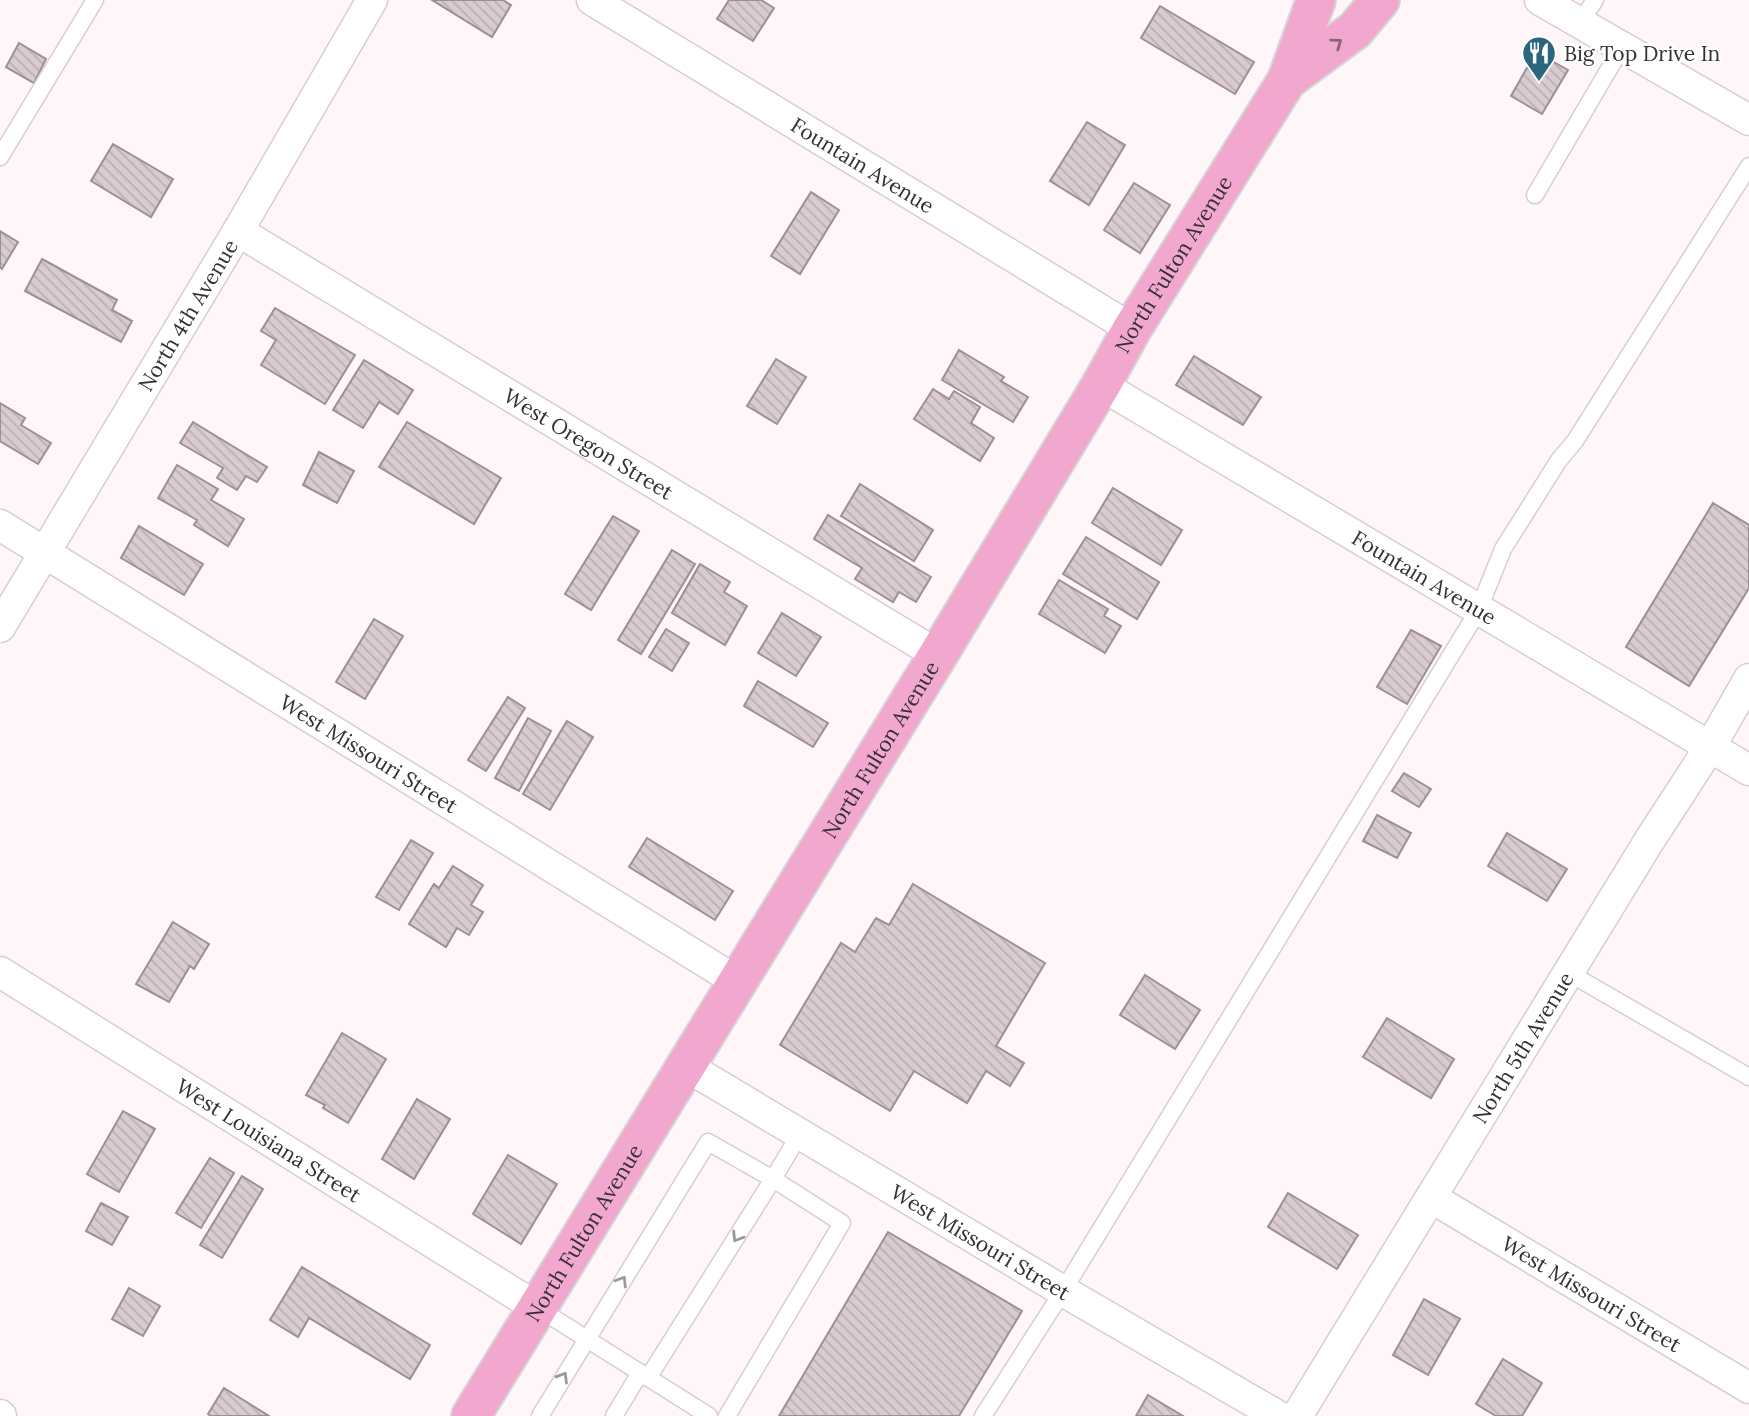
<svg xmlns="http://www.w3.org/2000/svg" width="1749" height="1416" viewBox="0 0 1749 1416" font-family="Lora,serif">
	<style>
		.building { fill: url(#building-back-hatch); stroke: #9c9095; stroke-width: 2 }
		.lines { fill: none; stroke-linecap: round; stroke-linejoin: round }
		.service-casing { stroke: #d9ccd2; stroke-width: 19 }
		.minor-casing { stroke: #d9ccd2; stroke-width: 33 }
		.primary-casing { stroke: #d7d6d6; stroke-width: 42 }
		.service { stroke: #fff; stroke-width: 16 }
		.minor { stroke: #fff; stroke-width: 30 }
		.primary { stroke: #f1a7ce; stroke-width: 38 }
		.oneway { stroke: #8a6679 }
		.oneway2 { stroke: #9a9899 }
		.labels { text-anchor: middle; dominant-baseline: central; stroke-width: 5; stroke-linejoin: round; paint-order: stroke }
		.poi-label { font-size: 21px; fill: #353033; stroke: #fff; text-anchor: start }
		.street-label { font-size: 21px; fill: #353033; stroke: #fff }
	</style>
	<defs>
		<pattern id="building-back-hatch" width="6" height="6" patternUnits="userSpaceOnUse" patternTransform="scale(1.75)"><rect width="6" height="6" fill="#d9cbd1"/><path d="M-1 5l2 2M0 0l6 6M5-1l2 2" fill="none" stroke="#bbafb4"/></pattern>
	</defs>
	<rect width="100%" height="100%" fill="#fef6f9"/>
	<g class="building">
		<path d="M432,0H503L511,5L492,37Z"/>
		<path d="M729,0H761L774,8L753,41L717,19Z"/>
		<path d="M1160,6L1254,62L1235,94L1141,38Z"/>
		<path d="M19,43L46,59L34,83L6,67Z"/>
		<path d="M1536,52L1568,70L1542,114L1511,96Z"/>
		<path d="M1087,122L1125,145L1089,205L1050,181Z"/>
		<path d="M113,144L173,179L151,217L91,181Z"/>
		<path d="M1134,183L1170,205L1140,253L1104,230Z"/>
		<path d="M811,192L839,210L800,274L771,256Z"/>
		<path d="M0,231L18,242L2,269L0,267Z"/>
		<path d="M42,259L117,300L112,310L132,321L121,342L25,291Z"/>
		<path d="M275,308L355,355L325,404L261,365L276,340L261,331Z"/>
		<path d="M959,350L1004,377L1001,381L1028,397L1013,422L942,380Z"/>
		<path d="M1194,356L1261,397L1243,425L1176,385Z"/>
		<path d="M776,359L806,377L777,424L747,406Z"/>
		<path d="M364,360L413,390L398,414L379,402L363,428L333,410Z"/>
		<path d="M933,389L949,399L954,391L980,407L971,423L994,438L980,461L914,419Z"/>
		<path d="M0,403L25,418L21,425L51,443L38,464L0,441Z"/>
		<path d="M193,422L267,467L257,482L246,476L237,490L217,478L223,468L180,443Z"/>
		<path d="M407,422L501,478L474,524L379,467Z"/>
		<path d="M319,452L354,471L337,503L303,485Z"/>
		<path d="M177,465L218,489L211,500L244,519L228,546L194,525L197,520L158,498Z"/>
		<path d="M860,484L933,530L914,561L841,516Z"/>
		<path d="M1113,488L1182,530L1161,565L1092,523Z"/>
		<path d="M1713,503L1749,525V588L1689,686L1626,647Z"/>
		<path d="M828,515L931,577L916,602L899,592L893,602L855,579L862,568L814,539Z"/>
		<path d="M613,516L639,531L591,610L565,594Z"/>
		<path d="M139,526L203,564L184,595L121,558Z"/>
		<path d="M1086,537L1159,582L1137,619L1063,574Z"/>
		<path d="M672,550L695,564L641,654L618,640Z"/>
		<path d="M700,564L730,582L724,592L747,606L725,645L672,613Z"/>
		<path d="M1059,580L1108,609L1104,616L1121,626L1105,653L1039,614Z"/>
		<path d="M782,613L821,637L796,676L758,653Z"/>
		<path d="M374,619L403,636L365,699L336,682Z"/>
		<path d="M666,629L689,643L672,671L649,657Z"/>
		<path d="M1411,630L1441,646L1407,704L1377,687Z"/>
		<path d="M758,681L828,723L813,747L744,706Z"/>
		<path d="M508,697L525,708L486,771L468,760Z"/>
		<path d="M528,718L551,731L519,791L495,778Z"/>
		<path d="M567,721L593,737L550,810L523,794Z"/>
		<path d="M1404,773L1431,789L1419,807L1392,791Z"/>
		<path d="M1377,815L1411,833L1397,858L1363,841Z"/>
		<path d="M1507,833L1567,869L1547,901L1488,866Z"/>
		<path d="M647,838L733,891L715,920L629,867Z"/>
		<path d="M411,840L433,853L399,910L376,897Z"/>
		<path d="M453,866L483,885L471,905L483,912L469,935L457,928L446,947L409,924L434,884L439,888Z"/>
		<path d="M913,884L1045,963L996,1046L1024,1063L1010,1086L986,1071L967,1103L914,1071L890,1111L780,1045L841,943L855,952L876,918L889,925Z"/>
		<path d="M173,922L209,944L194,969L190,966L169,1002L136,984Z"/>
		<path d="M1145,975L1200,1010L1175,1049L1120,1015Z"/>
		<path d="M1387,1018L1454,1059L1431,1098L1363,1057Z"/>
		<path d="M342,1033L386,1059L348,1123L323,1108L325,1105L306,1095Z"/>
		<path d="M417,1099L450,1119L414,1179L382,1159Z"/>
		<path d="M123,1111L155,1129L119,1192L87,1174Z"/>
		<path d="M508,1155L557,1184L521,1244L473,1214Z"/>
		<path d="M210,1158L234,1173L201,1228L176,1213Z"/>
		<path d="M242,1176L263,1189L222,1258L200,1245Z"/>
		<path d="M1288,1193L1358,1235L1337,1269L1268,1227Z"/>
		<path d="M101,1203L128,1217L112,1245L86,1231Z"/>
		<path d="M888,1232L1022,1311L959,1416H779Z"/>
		<path d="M302,1267L430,1345L410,1379L309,1318L298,1337L270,1320Z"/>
		<path d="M129,1288L160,1306L143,1336L112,1319Z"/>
		<path d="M1424,1299L1460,1319L1428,1375L1393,1355Z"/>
		<path d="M1503,1359L1542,1383L1522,1416H1496L1476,1404Z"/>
		<path d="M224,1388L269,1416H211L208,1414Z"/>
		<path d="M1148,1395L1183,1416H1136Z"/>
	</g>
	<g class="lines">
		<g class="service-casing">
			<g id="service">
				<path d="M1580,23L1595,0"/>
				<path d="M0,157L95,0"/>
				<path d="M1535,195L1622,47"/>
				<path d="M1569,973L1749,1077"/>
				<path d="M536,1307L709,1416"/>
				<path d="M540,1416L708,1142L773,1179L648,1378"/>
				<path d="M614,1416L640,1373"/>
				<path d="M727,1416L842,1223L773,1179L801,1132"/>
				<path d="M983,1416L1063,1291L1478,611L1503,549L1559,460L1575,441L1749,166"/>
			</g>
		</g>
		<g class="minor-casing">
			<g id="minor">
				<path id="s1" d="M592,0L1132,329"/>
				<path d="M1540,0L1749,120"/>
				<path id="s2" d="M238,231L938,655"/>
				<path id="s3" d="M1101,385L1749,770"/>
				<path id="s4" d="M0,525L738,982"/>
				<path id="s5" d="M0,627L238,231L372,0"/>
				<path id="s6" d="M0,972L536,1307"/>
				<path id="s7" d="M686,1066L1063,1291L1278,1416"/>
				<path id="s8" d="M1432,1198L1749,1388"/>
				<path d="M0,1415L1,1416"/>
				<path id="s9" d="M1297,1416L1649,841L1710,747L1749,679"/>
			</g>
		</g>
		<g class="primary-casing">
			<g id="primary">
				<path d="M1287,80L1355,30L1380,0"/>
				<path id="s10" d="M471,1416L938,655L1101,385L1132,329L1287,80L1316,0"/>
			</g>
		</g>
		<use href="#service" class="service"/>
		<use href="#minor" class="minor"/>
		<use href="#primary" class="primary"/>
	</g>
	<defs><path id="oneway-chevron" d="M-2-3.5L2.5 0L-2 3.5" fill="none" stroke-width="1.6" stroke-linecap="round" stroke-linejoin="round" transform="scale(1.75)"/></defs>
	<use class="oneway" href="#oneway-chevron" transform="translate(1337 43) rotate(-36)"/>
	<g class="oneway2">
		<use href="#oneway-chevron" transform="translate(737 1237) rotate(122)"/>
		<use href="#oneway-chevron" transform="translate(622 1281) rotate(-58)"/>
		<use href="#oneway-chevron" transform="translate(563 1377) rotate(-59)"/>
	</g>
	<defs>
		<g id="restaurant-pin" transform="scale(1.75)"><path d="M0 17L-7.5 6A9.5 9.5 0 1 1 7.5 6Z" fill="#2a667d" stroke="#fff"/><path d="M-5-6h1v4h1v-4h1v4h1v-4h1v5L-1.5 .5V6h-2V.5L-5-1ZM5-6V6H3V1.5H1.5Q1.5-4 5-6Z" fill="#fff"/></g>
	</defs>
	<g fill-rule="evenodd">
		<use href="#restaurant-pin" x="1539" y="53"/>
	</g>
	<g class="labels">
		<g class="poi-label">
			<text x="1564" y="53">Big Top Drive In</text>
		</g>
		<g class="street-label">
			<text stroke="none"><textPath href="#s1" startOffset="317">Fountain Avenue</textPath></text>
			<text stroke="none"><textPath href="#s10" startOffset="1349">North Fulton Avenue</textPath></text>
			<text stroke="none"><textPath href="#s5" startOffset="364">North 4th Avenue</textPath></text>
			<text stroke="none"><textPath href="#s2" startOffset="410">West Oregon Street</textPath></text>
			<text stroke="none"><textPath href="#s3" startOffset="376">Fountain Avenue</textPath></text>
			<text stroke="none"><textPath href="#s10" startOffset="782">North Fulton Avenue</textPath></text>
			<text stroke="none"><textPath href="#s4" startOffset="434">West Missouri Street</textPath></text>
			<text stroke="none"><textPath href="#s9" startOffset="432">North 5th Avenue</textPath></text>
			<text stroke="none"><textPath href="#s6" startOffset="317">West Louisiana Street</textPath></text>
			<text stroke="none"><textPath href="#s10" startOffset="215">North Fulton Avenue</textPath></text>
			<text stroke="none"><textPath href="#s7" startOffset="343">West Missouri Street</textPath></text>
			<text stroke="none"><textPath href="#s8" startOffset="186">West Missouri Street</textPath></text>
		</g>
	</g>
</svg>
